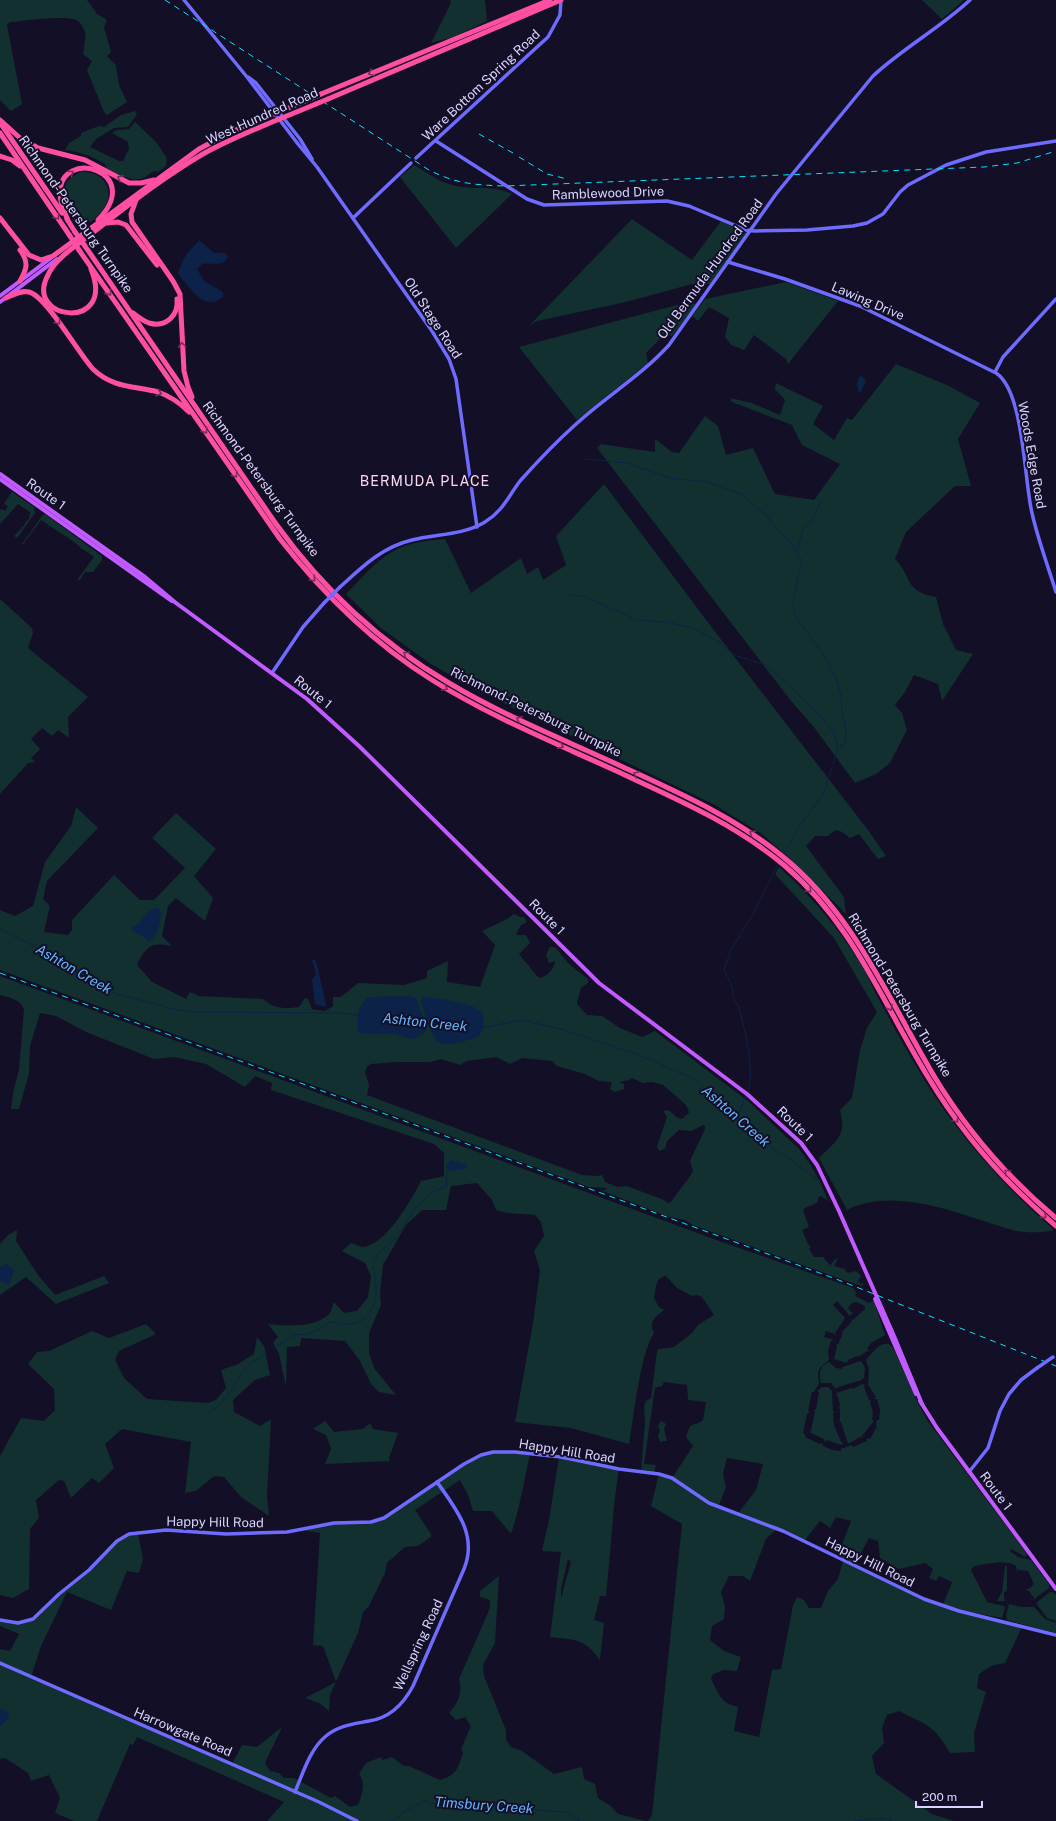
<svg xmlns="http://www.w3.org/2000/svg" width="1056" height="1821" viewBox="0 0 1056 1821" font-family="'Public Sans',sans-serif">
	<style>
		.green { fill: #12302f; fill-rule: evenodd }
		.water { fill: #0c2248 }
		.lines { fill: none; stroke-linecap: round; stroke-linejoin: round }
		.stream { stroke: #0c2248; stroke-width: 1 }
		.secondary { stroke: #6f6bff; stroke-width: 3.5 }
		.primary { stroke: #c25bff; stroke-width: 4 }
		.highway { stroke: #ff4fa3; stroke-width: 5 }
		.rail { stroke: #00e5ff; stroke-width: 1; stroke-dasharray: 6 5; stroke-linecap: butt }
		.secondary-bridge { stroke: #6f6bff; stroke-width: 3.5 }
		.highway-bridge { stroke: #ff4fa3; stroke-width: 5 }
		.oneway { stroke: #7d2c5e }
		.labels { text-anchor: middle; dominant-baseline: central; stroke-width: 4; stroke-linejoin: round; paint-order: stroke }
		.street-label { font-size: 13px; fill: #d9d4ff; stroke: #130f26 }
		.neighbourhood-label { font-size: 14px; letter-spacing: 1px; fill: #ffd6f0; stroke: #130f26 }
		.water-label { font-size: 14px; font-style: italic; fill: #62b6ff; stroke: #130f26 }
	</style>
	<rect width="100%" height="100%" fill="#130f26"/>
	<g class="green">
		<path d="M0,0H87L97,14L107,20L104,27L111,52L107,56L116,65L119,85L127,102L107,115L104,112L87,70L92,61L83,54C84,47 86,38 85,32C84,29 81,23 78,21C68,14 23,21 10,22L7,25L22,104L11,111L0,100Z"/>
		<path d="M450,0H485L487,21L454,37L431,43L451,3Z"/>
		<path d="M922,0H964L942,19Z"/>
		<path d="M135,111L137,114L128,127L114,128L96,139L90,147L119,161H123L129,149L128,142L112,133L117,130L129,129L135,122L156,142L167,158L166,166L158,172L153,171C138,187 122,176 106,168L105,164C92,156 80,152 65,150L69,143L81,136V133L99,126L104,127L121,115Z"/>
		<path d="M414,165C427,173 441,183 456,186C474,190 495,185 512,194L456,248L400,177Z"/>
		<path d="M81,172C97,171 111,181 108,199C106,208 98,216 91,222L75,221C61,201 56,184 81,172Z"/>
		<path d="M632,219L692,260L721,221L746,233L710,284H707L702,291L692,284L626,302L537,321L529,326Z"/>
		<path d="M786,282L838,301L788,364L786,359L754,335L744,350L731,345L725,337L729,318L709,307L698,321L692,316L705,299Z"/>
		<path d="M688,302L697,304L672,336L664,335L646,353L648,363L577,420L519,347Z"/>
		<path d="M896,364L947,385L980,403L958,439L971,486H955L906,532L895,559C913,577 903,591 936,597L943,624L956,650L973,654L942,701L938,684L914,675L905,692L895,705L902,713L907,730L890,763L876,774L855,783L813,726L791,701L597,448L601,444L655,452V439L672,452L679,453L705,416L718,426L726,455L753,448L775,494L814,500L840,464L802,445L792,425L732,402L730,398L752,403L780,415L785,400L775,389L776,383L823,406L813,424L834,440L847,418L852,420Z"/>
		<path d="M604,484L713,629L868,830L886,856L878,859L859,834L850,838L842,832L836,830L828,836H815L806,846L844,897L846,914L789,858L762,834L715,805L476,690L431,664L382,629L346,594C364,575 384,551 411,544C422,541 434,540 445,539L471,593L521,558L527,574L538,567L543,580L566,565L556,536Z"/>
		<path d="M12,492L34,507L35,513L17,538L14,536L22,528L21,527H23L26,522L25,521H27L30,517L29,515L31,513L18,504L0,524V510L2,509L5,511L8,506L5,504L3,505Z"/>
		<path d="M45,514L102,556V560L93,572H85L80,580H77L94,557L83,549L81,550L82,549L73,541L72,542V541L66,536L64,537L65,536L50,526L48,527L49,525L41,520L24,543L25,545L22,544L42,516Z"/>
		<path d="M0,599L32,628L33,633L28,648L88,697L68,717L69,738L58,730L52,736L42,728L31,739L40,749L31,758L35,762L28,763L0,794Z"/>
		<path d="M76,807L98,828L47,881L43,899L50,906L44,932L68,935L72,930V920L114,875L140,900H154L185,868L152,838L176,813L216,849L194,876L213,898L205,921L176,898L168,906L162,936L172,946C151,942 146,946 137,965L152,982L186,999L190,992L199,996L263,999C274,1009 285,1009 299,1007L305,998L308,999L312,1009L325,1011L333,1006V997H341L358,983L404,985L427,978V971L448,961L447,982L480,987L495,945L482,931L507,919L514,914L520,917H524L527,922L521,925L516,934L518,935H526L530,943L519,954L537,976L540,978C547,976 555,968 555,961L549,963L546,955L550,947H555L569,964L588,979V983L581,988L577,1002V1004L587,1015L602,1016L620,1028L642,1037L655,1031L748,1101L798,1148C811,1163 821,1182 828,1201L821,1196L819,1197L817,1203L805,1208L803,1210L809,1227L802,1230L808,1244L811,1247L809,1249L814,1257H823L829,1264L831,1265L834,1260L838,1258L834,1266L845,1269L847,1273L856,1271L861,1276L858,1281L861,1284L863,1282V1284L862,1286L841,1279L693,1225L685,1220L669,1217L600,1190H606V1188L589,1187L0,970V910L15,916L33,906L45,862L71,826ZM496,1057L510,1064L522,1058L552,1061L557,1066L585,1074L599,1081L611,1082L612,1084L610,1088L611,1090L615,1092L624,1089V1084L619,1082L629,1080L632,1078L643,1083L652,1082L663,1085L685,1104L688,1109L689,1113L682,1119L678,1118L668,1110L663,1111L667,1117L657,1146L659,1151L665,1149L667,1141L679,1130L692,1131L703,1125L705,1126V1129L690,1161L693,1171C687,1182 678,1191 671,1202L668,1203L664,1200L627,1186L617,1187L610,1184L605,1182L602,1175L598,1176L582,1175L367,1095L369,1085L365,1072L367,1067L371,1064L398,1062H431L441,1059L460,1065L467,1061Z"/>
		<path d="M779,867C811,895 838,928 861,964C867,974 871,984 876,994C890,1020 904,1046 919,1071C954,1131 1002,1184 1054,1230C1021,1237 1008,1228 977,1219C938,1206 886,1190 847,1210L819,1158C837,1140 847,1136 840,1110L852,1098L860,1050L867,1028L877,1012L834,938L775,874Z"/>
		<path d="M0,976L722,1242L853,1288L856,1292L855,1295C858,1299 864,1299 868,1303L874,1301L885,1335L871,1343L867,1349L869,1350L858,1357L857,1356L848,1360L847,1363L834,1359L837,1346L836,1344H838L843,1333L841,1331H843L852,1321L851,1319L853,1320L865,1309V1306L856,1302L852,1303L848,1308L852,1313L854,1312L850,1316L837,1301L833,1305L845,1318H848H845L835,1333L836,1335L835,1337V1334L826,1331L824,1337L834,1340L831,1341L828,1351L829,1360L820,1368L818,1373L819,1384L814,1392H812L808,1411L810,1412L807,1414L803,1433L805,1434V1437L820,1444L821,1443L823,1444V1446L832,1450L841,1451V1449L852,1445L853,1447L867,1441V1438L870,1439L877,1426L876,1424L877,1420H879L880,1410L877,1399H874L876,1397L868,1385L869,1370L866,1360C872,1353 879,1342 889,1344L894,1349L918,1403L927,1420L1028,1555L1025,1557L1011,1549L1010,1551L1018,1557L1031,1560L1049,1584V1588L1033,1600L1034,1598L1029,1591H1027V1588L1029,1589L1034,1584L1028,1571L1017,1570V1572H1015L1017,1571L1016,1566C1008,1559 985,1564 974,1566L971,1570L987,1602L1004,1606L1005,1608L1002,1618L958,1610L943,1605L952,1582L939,1576L936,1581L929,1578L933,1569L925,1563L899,1569L880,1558L878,1541L869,1538L855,1564L838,1555L851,1521L836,1517L830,1528L820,1521L805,1540L739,1512L756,1490L763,1464L727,1458L723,1474L726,1487L719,1505L703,1498L672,1478L693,1446L686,1437C692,1418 692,1429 703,1420L706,1402L688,1400L687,1385L664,1382L662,1386L655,1388L644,1464L656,1465L654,1472L641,1470L645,1423L644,1407L646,1401L651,1398L657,1351L659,1349L674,1347L692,1333L698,1325L714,1315L702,1297L697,1295L692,1296L677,1288L666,1276C655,1277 656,1290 654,1298L659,1307L664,1310C656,1316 648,1322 654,1333C640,1354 634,1416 629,1444L571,1428L515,1422L533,1323L540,1270L534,1251L544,1236L541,1222L535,1215L507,1213L496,1210L492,1200L477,1183L451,1186L446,1210H422L406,1225L383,1265L380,1293L381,1305L369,1333V1352L374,1368L396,1395L379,1392L371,1384L360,1361L345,1341L301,1338L300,1346L287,1347L286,1387L279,1354L273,1342L278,1337L268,1324C285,1326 316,1328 329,1314C332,1311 332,1306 334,1302L344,1313L357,1311L368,1297L371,1276L365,1263L342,1251L351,1243C355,1244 360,1247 363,1247C386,1245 411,1200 421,1181L444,1176V1153L434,1144L271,1090L272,1083L255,1076L245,1087L206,1064L174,1057L154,1059L86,1032L56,1016L40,1013L30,1046L29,1074L19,1109H11L14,1088L19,1070L24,1009C20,999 10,998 0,995Z"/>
		<path d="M17,1230L16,1241L38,1275L55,1295L104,1276L109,1283L56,1304L26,1277L0,1295V1244L8,1235Z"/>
		<path d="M146,1324L156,1334L119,1351L115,1360L124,1378L147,1399L208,1403L216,1400L226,1388L221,1370L238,1364L254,1354L257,1337L264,1346L270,1375L255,1380L233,1400L234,1412L260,1426L271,1419L267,1496L269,1516L241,1497L224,1477L214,1476L196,1491L185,1493L191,1442L122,1429L105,1444L114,1468L99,1483L92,1478L71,1498L64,1481L59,1480L36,1500L39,1518L30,1529L29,1589L13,1598L0,1595V1456L21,1418L44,1421L55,1410L54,1389L28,1364L37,1352L49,1351L92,1331L109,1338Z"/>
		<path d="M860,1361L862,1362L865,1368L864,1378L862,1380L838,1387L836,1389L831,1383H821C818,1373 820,1366 829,1362L836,1368L842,1369L843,1367Z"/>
		<path d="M862,1384L865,1385L864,1387L869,1400L872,1401L870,1402L873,1412L872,1420L874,1421L862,1436L863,1438L860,1437L848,1444L841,1422L838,1421L840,1420V1409L838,1407H840C840,1400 837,1397 836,1393L852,1388L853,1389Z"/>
		<path d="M822,1387H828L832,1391L833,1411L835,1412L833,1413L834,1425L841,1442H843L842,1445L827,1440L825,1442L824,1439L809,1432L811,1431L815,1411L813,1410L816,1409L819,1392L817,1391Z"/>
		<path d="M325,1421L334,1432L363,1429L370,1423L373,1429L398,1433L389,1458L390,1461L325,1464L331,1449L326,1435L313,1429Z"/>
		<path d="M662,1421L666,1424L664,1429L667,1441H662L661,1443L658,1437L660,1430L658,1427L660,1422Z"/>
		<path d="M493,1452L530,1454C524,1481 520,1508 511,1534L492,1511H473L468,1495L460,1480L415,1510L431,1534V1537L418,1546L405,1547L387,1563L385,1573L369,1606L363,1612L358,1633L330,1695L329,1711L319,1703L305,1698L336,1682L323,1646L313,1645L320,1533L303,1530L326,1525L376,1521L474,1458Z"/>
		<path d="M559,1457L619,1469C612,1511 611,1553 606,1596H600L594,1620L604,1623L600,1660C584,1638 575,1640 550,1637L561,1552L542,1551L549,1520ZM568,1559L571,1562L561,1598V1589Z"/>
		<path d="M659,1474L672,1478L701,1498L777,1529L766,1539L750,1581L743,1576H729L721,1592L725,1606L724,1619L712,1626L710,1640L724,1651L741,1657L737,1671L724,1670L713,1674L711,1679C720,1695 719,1702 738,1707L734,1731L759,1737L772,1670L781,1669L793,1605L797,1597L804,1600L809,1608H821L828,1591L838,1579L843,1561L940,1605L1022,1627L1005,1663L991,1666L979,1674L977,1688L986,1692L974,1733L975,1752L950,1753C934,1725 927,1725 899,1711L887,1715L882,1728L884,1743L872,1756L876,1774L932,1814L954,1821H648L652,1815L682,1524L651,1506Z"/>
		<path d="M138,1533L143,1559L139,1573L127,1571L111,1610L67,1592L41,1646L31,1677L232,1764L242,1745L257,1747L282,1727L265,1763L270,1771L279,1773L284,1778H294L331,1798L335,1796L350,1807L358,1805C362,1795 366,1783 359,1774L366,1763L381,1757L382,1760L392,1757L404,1766H409L440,1780C457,1775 458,1768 463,1752L461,1749L471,1726L465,1717L456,1720L449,1713C458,1703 463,1693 459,1679L490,1608V1600L480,1597V1591L499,1576L495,1643L483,1665L484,1676L506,1730V1740L511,1747L522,1751L554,1774L582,1767L584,1779L595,1784L598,1798L611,1806L618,1814L646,1821H267L284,1802L137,1737L133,1745L130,1744L97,1821H74L55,1813L60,1798L49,1775L31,1781L28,1773L5,1758L0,1759V1649L10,1651L19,1634L0,1626V1620L7,1621H29L83,1575L121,1538Z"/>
		<path d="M1005,1566H1007V1591L1004,1592V1600L1006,1601H997L1002,1592Z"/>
		<path d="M1050,1592H1053L1056,1595V1621L1047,1618L1036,1603Z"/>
		<path d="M1009,1604L1021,1607H1034L1045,1619L1056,1623V1633L1007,1620L1006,1616Z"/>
	</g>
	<g class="water">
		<path d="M199,240L214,253H225L228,257C222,268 212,262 202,264L197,269L204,281L223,292V297C206,310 195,295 185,282C182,279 179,276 178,272L186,255Z"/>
		<path d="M862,376L866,381L861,392L858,391L857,382L859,377Z"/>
		<path d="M154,908H157L161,912C160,924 159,934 149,941C144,936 136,935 131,928L138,924L147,913Z"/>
		<path d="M312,959L315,960L317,965L326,1004L325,1007L315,1004L312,979L316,974Z"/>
		<path d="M369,997L409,996L416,998L427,1027L426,1032L413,1039L394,1034H366L359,1033C355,1021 358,1003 369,997Z"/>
		<path d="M425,997C441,999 469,1001 481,1012C484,1015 484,1019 483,1023C483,1028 483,1032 479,1035C474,1040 445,1047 438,1042C431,1037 425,1013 421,1003L422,998Z"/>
		<path d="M452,1160L465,1164L468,1168L449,1171L446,1168L447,1163Z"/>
		<path d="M7,1264L14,1270L10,1284L8,1285L0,1281V1267Z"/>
		<path d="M2,1708L9,1715V1718L0,1727V1709Z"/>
	</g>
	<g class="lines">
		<g class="stream">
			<path d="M585,459L627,463L670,478L707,482L743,495L767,516L778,531L789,541L802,561L793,600L794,614L825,657L837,680L841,695L842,713L846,730L845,743L838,747"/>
			<path d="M797,552L803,529L814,517L821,501"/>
			<path d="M571,595L584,596L636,620L666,622L693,628L719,642L734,655L765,665L783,680L825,721L834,733L838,747L833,764"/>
			<path d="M784,854L799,827L824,793L832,768"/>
			<path d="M0,929L50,954L71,970L114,993L170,1008L192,1012L345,1013L358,1016"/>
			<path d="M482,1028L522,1020L564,1030L639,1055L694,1079L709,1094L776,1151C794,1158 803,1173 821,1181"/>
			<path d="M748,1092C755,1071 745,1029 739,1008C738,1004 734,1000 733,996C734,986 728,979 724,970L731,950L753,914L778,864"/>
			<path d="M737,1117L746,1096"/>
			<path d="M273,1348L295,1335L307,1334L318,1330L331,1321C359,1332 378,1315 376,1285C376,1278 373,1271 373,1264L378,1254L397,1237L416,1207L431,1193L447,1186L446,1178L448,1171"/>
			<path d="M209,1413C227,1401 231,1389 243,1372C249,1363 259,1359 267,1353"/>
			<path d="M390,1821L399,1817L402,1813L426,1800L431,1804L438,1803L453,1806L472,1803L478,1805L483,1804L491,1807H501L507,1809L520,1807L546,1811L569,1812L574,1819L580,1821"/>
			<path d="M854,1821L882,1818L892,1821"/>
		</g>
		<g class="secondary">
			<path d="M184,0L247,77L298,144L317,167L432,331L449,359L456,379L477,527"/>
			<path d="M248,77L256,83L300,139L312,159"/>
			<path d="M436,141L527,199L544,205L667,201L689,206L746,230L754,231L807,230L853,226L867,223L883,214L900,192L908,185L946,165L986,152L1056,141"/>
			<path d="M416,158L548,37L560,15L561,0"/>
			<path d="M353,218L411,163"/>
			<path d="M728,262L785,279L860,306L996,373C1024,391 1024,480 1032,513C1038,540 1048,566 1056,592"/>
			<path d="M995,372L1003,357L1056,299"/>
			<path d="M340,587C362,567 382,547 412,540C436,534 464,535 485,522C503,511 508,497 520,481C537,462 556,442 575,425C605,397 641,376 669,345L776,194L873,76C903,48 940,28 970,0"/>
			<path d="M272,673L303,627L324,603"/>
			<path d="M969,1472L988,1448L1000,1411L1009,1394L1021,1380L1037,1368"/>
			<path d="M0,1620L18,1623L33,1619L59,1594L89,1570L117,1541L129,1534L166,1530L226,1534L287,1532L334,1523L371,1522L384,1518L464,1464L481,1455L493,1452H515L561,1457L619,1469L659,1474L672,1478L709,1503L783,1531L924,1599L959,1611L1056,1635"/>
			<path d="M0,1663L319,1802L357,1821"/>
			<path d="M295,1792C303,1773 310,1749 326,1736C339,1725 354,1724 369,1721C390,1718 404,1703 413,1686L464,1569C478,1535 456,1509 437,1482"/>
		</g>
		<g class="primary">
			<path d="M0,296L51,258"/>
			<path d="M0,302L57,259"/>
			<path d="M0,474L145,577L176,603L307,699L359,746L599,983L747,1094L801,1143L817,1165L839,1211L894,1336L922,1404"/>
			<path d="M0,479L172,601"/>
			<path d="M875,1299L916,1394"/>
			<path d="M920,1401L937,1428L1056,1589"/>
		</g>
		<g class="highway">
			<path d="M321,94L550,0"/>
			<path d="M328,99L561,0"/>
			<path d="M0,120L20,138L38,148L85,160L129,183H141L154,180"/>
			<path d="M1,124L62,213"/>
			<path d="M0,133L70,236"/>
			<path d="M0,156L12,160L20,166"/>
			<path d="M136,200L131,214L132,222L173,281L180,294L184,371L188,387L192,397"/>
			<path d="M0,218L29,255L41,260L53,256L199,149L233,131L310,99"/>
			<path d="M67,219L75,232"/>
			<path d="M68,221C65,212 60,204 60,194C59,146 146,171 98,220"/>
			<path d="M107,223L118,222L126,225L157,265"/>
			<path d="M85,246L276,524C322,588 381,643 449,683C504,716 565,740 623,767C679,793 735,817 782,856C854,914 888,998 934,1076C966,1129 1008,1178 1056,1218"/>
			<path d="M79,250L280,539C323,594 373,643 432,680C489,716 553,742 614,770C674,798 734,823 785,866C854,925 882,1002 928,1077C962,1134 1005,1183 1056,1226"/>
			<path d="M91,269C117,332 23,321 48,275C54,261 70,250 82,241C121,211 160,179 203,154C239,134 278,120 316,104"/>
			<path d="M20,281C27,269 29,262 20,250"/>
			<path d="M6,298C13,295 21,290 29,292C46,296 79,354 93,369C112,388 135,386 158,392C170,396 180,403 189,412"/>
			<path d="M133,313C138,317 143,321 149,323C166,328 179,315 177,299"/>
		</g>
		<g class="rail">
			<path d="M165,0L429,170C456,184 476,185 505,186L984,167L1017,163L1056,151"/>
			<path d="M479,134L513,153"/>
			<path d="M519,157L547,174L567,179"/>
			<path d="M0,973L836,1279L1056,1366"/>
		</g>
		<g class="secondary-bridge">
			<path d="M324,603L340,587"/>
			<path d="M1037,1368L1053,1357"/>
		</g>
		<g class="highway-bridge">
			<path d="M310,99L321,94"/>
			<path d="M316,104L328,99"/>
			<path d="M75,232L85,246"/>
			<path d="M70,236L79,250"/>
		</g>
	</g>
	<defs><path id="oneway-chevron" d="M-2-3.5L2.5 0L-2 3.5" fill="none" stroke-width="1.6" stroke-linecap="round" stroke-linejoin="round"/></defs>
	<g class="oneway">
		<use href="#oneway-chevron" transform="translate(371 73) rotate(157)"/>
		<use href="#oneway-chevron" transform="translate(71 173) rotate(-35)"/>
		<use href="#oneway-chevron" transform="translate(120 178) rotate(-153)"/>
		<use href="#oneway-chevron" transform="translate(57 217) rotate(55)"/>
		<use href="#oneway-chevron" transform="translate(109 293) rotate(55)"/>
		<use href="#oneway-chevron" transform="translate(58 322) rotate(53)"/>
		<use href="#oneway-chevron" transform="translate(182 345) rotate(-94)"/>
		<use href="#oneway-chevron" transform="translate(159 393) rotate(17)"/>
		<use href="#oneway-chevron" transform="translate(205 431) rotate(55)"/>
		<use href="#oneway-chevron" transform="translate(235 475) rotate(56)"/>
		<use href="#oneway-chevron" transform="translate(313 579) rotate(47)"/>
		<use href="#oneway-chevron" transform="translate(406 654) rotate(-144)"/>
		<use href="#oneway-chevron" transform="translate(445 688) rotate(31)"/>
		<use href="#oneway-chevron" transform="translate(519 719) rotate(-155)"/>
		<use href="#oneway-chevron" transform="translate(561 746) rotate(25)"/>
		<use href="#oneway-chevron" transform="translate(636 774) rotate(-155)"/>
		<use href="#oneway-chevron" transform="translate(752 833) rotate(-146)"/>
		<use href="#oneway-chevron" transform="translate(809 890) rotate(46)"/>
		<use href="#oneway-chevron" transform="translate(890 1008) rotate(61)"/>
		<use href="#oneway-chevron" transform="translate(956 1120) rotate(54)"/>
		<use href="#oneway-chevron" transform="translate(1007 1172) rotate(-135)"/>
		<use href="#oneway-chevron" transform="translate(1044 1216) rotate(41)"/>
	</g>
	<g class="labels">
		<g class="street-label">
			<text transform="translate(481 85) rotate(-43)">Ware Bottom Spring Road</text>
			<text transform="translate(262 116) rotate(-24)">West Hundred Road</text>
			<text transform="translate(608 193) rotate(-2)">Ramblewood Drive</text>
			<text transform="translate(76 214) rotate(55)">Richmond-Petersburg Turnpike</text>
			<text transform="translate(710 269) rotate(-54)">Old Bermuda Hundred Road</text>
			<text transform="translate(868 301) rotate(23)">Lawing Drive</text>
			<text transform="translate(433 318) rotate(57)">Old Stage Road</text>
			<text transform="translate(1032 455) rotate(80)">Woods Edge Road</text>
			<text transform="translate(261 479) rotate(54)">Richmond-Petersburg Turnpike</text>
			<text transform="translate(46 494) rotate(35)">Route 1</text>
			<text transform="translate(313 692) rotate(39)">Route 1</text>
			<text transform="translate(536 712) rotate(26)">Richmond-Petersburg Turnpike</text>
			<text transform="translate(547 917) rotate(45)">Route 1</text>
			<text transform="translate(900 995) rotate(59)">Richmond-Petersburg Turnpike</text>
			<text transform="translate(795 1124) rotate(44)">Route 1</text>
			<text transform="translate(567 1451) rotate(9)">Happy Hill Road</text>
			<text transform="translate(996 1491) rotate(53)">Route 1</text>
			<text transform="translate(215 1522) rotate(1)">Happy Hill Road</text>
			<text transform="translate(870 1562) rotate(26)">Happy Hill Road</text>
			<text transform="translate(418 1645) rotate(-65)">Wellspring Road</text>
			<text transform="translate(183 1732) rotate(23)">Harrowgate Road</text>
		</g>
		<g class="neighbourhood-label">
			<text x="425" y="481">BERMUDA PLACE</text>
		</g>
		<g class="water-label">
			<text transform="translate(74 969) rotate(30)">Ashton Creek</text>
			<text transform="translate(425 1022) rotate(6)">Ashton Creek</text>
			<text transform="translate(736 1116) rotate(41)">Ashton Creek</text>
			<text transform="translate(484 1805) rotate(4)">Timsbury Creek</text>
		</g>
	</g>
	<path d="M916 1801v6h66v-6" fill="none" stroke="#d9d4ff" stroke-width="2"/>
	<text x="922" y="1801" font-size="12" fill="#d9d4ff" stroke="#130f26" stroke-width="3" paint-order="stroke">200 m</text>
</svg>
